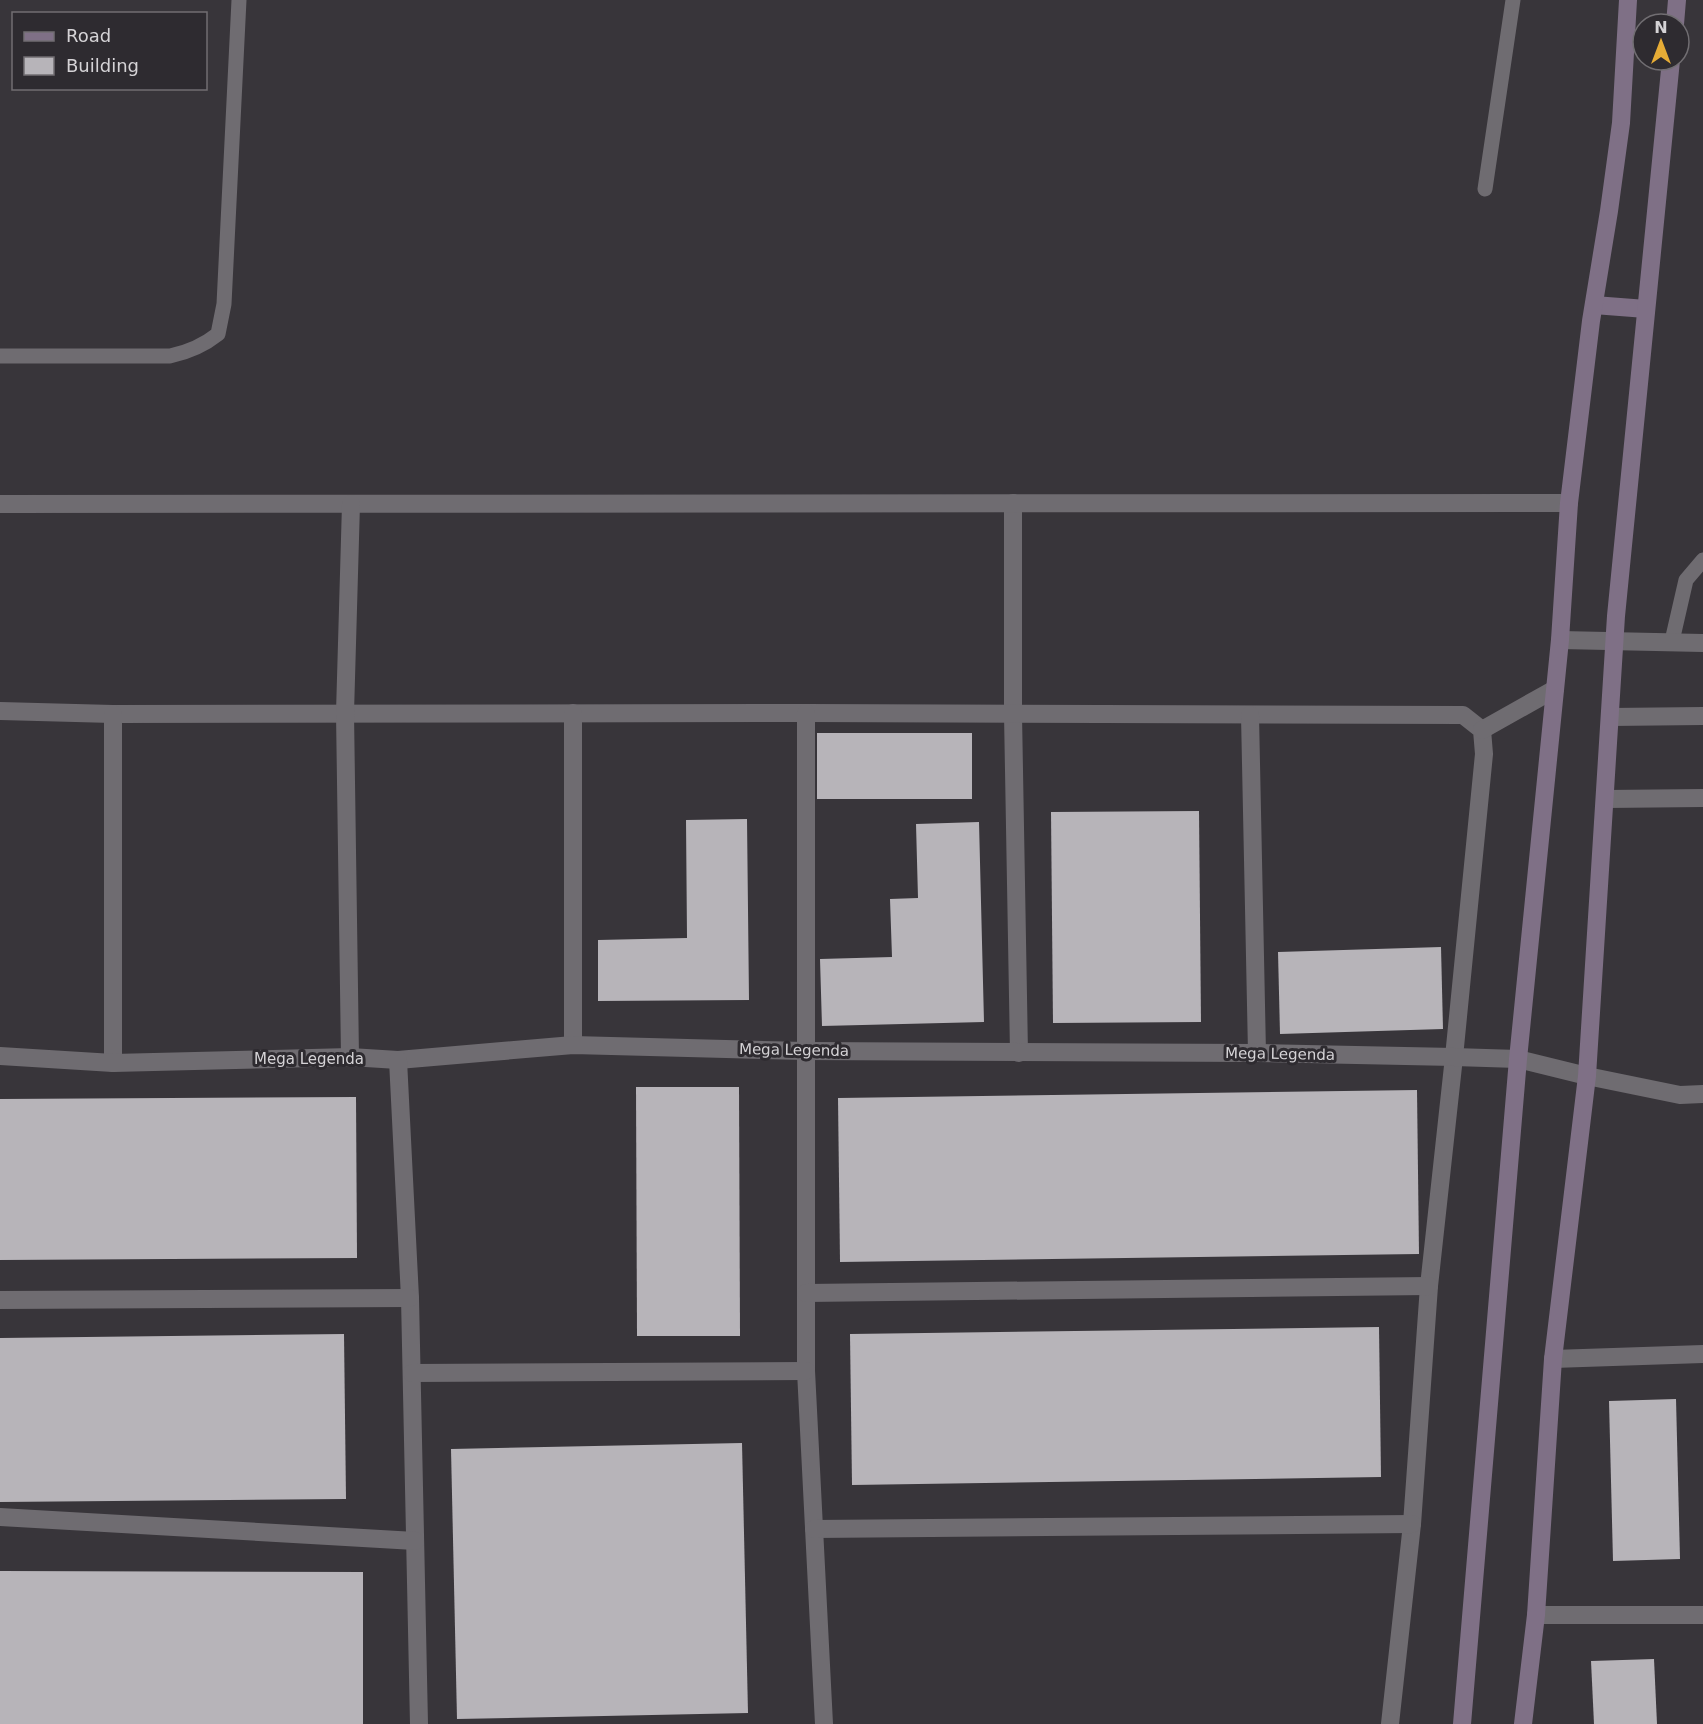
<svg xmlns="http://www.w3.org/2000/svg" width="1703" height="1724" viewBox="0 0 1703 1724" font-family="'DejaVu Sans',sans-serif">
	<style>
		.building { fill: #b7b4b9 }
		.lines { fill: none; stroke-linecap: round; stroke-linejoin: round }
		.lane { stroke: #6f6c71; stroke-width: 15 }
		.street { stroke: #6f6c71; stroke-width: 18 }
		.secondary { stroke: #7f7086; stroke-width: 18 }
		.labels { text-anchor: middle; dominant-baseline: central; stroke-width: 6; stroke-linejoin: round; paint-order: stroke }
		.street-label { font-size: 15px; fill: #d5d3d6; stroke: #2e2b30 }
	</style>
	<rect width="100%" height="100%" fill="#38353a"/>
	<g class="building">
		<rect x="817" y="733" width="155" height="66"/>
		<path d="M1199,811L1201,1022L1053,1023L1051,812Z"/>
		<path d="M747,819L749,1000L598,1001V940L687,938L686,820Z"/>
		<path d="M979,822L984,1022L822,1026L820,959L892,957L890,899L918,898L916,824Z"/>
		<path d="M1441,947L1443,1029L1280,1034L1278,952Z"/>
		<path d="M636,1087H739L740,1336H637Z"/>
		<path d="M1417,1090L1419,1254L840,1262L838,1098Z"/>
		<path d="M356,1097L357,1258L0,1260V1099Z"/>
		<path d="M1379,1327L1381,1477L852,1485L850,1334Z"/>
		<path d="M344,1334L346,1499L0,1502V1338Z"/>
		<path d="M1676,1399L1680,1559L1613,1561L1609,1401Z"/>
		<path d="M742,1443L748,1713L457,1719L451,1449Z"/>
		<path d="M0,1571L363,1572V1724H0Z"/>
		<path d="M1654,1659L1657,1724H1594L1591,1661Z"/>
	</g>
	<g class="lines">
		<g class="lane">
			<path d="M1485,189L1513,0"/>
			<path d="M0,356H170C189,352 203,346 218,334L224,304L239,0"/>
			<path d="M1672,641L1686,580L1703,560"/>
		</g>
		<g class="street">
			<path d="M1013,503V714L1019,1053"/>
			<path d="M0,504L1569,503"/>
			<path d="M1560,640L1703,643"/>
			<path d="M0,711L113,714L806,713L1463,715L1482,730L1484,754L1454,1057L1429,1286L1412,1524L1390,1724"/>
			<path d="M573,713V1045"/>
			<path d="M806,713V1371L824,1724"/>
			<path d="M113,714V1063"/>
			<path d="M1250,715L1257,1053"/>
			<path d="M1610,717L1703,716"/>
			<path d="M1482,730L1555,689"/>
			<path d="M1606,799L1703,798"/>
			<path d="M0,1056L113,1063L350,1057L398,1060L573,1045L805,1051L1257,1053L1454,1057L1518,1059L1587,1076L1680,1095L1703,1094"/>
			<path d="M350,1057L345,713L351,504"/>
			<path d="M398,1060L410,1298L419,1724"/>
			<path d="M806,1293L1429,1286"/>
			<path d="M0,1300L410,1298"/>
			<path d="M1553,1359L1703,1354"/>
			<path d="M412,1373L806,1371"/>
			<path d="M0,1517L415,1541"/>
			<path d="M814,1529L1412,1524"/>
			<path d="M1536,1615H1703"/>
		</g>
		<g class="secondary">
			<path d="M1675,24L1677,0"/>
			<path d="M1594,305L1646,309"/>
			<path d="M1462,1724L1518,1059L1560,640L1569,503L1591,321L1609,211L1621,123L1628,0"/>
			<path d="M1523,1724L1536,1615L1553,1359L1587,1076L1616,616L1671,60"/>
		</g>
	</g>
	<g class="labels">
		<g class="street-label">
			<text transform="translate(794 1050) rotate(1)">Mega Legenda</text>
			<text transform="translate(1280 1054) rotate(1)">Mega Legenda</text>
			<text x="309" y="1059">Mega Legenda</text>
		</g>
	</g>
	<rect x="12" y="12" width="195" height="78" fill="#2e2b30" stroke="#716e72" stroke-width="1.5"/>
	<rect x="24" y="32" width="30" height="9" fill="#7f7086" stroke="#716e72" stroke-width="1.5"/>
	<text x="66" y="42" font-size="18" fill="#d5d3d6">Road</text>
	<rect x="24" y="57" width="30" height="18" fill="#b7b4b9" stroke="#716e72" stroke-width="1.5"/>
	<text x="66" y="72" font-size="18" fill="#d5d3d6">Building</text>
	<g transform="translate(1661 42)"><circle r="28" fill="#2e2b30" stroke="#716e72" stroke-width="1.5"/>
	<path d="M0-4.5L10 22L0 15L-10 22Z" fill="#e6ac36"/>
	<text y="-9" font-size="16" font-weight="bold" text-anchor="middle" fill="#d5d3d6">N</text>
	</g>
</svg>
